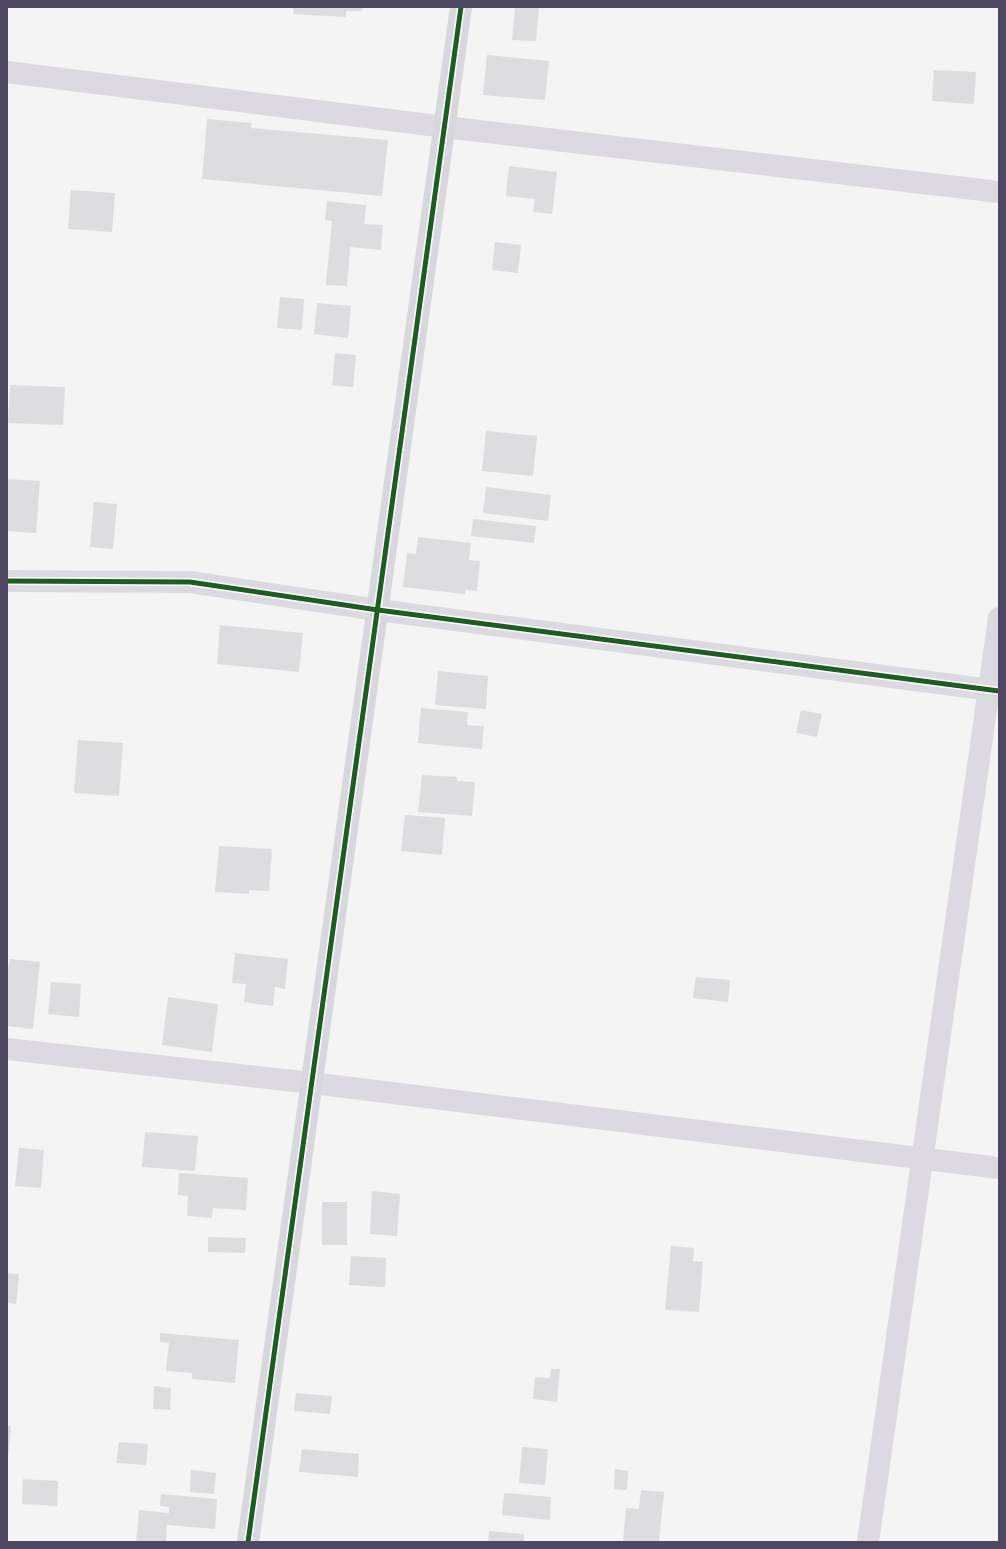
<svg xmlns="http://www.w3.org/2000/svg" width="1006" height="1549" viewBox="0 0 1006 1549" font-family="Arial,sans-serif">
	<style>
		.building { fill: #dddcdf }
		.lines { fill: none; stroke-linecap: round; stroke-linejoin: round }
		.street { stroke: #dcdae0; stroke-width: 22 }
		.secondary { stroke: #d9d7de; stroke-width: 22 }
		.cycleway-casing { stroke: #fff; stroke-width: 8 }
		.cycleway { stroke: #1b5e20; stroke-width: 5 }
	</style>
	<rect width="100%" height="100%" fill="#f4f4f4"/>
	<g class="building">
		<path d="M294,7H363L362,11H346V17L293,14Z"/>
		<path d="M515,7H539L536,41L512,40Z"/>
		<path d="M487,55L549,61L545,100L483,95Z"/>
		<path d="M934,70L976,72L974,104L932,101Z"/>
		<path d="M207,119L252,123L251,128L388,140L382,196L202,179Z"/>
		<path d="M509,166L557,172L552,214L533,212L535,199L506,196Z"/>
		<path d="M71,190L115,193L112,232L68,229Z"/>
		<path d="M327,201L366,205L364,224L383,225L381,250L350,247L347,286L326,285L332,221L325,220Z"/>
		<path d="M495,242L521,245L518,273L492,270Z"/>
		<path d="M280,297L304,299L302,330L277,328Z"/>
		<path d="M317,303L351,306L348,338L314,334Z"/>
		<path d="M335,353L356,355L353,387L332,385Z"/>
		<path d="M10,385L65,387L63,425L8,423Z"/>
		<path d="M486,431L537,436L533,476L482,471Z"/>
		<path d="M7,479L40,481L36,533L7,531Z"/>
		<path d="M486,487L551,495L548,521L483,513Z"/>
		<path d="M94,502L117,504L113,549L90,547Z"/>
		<path d="M473,519L536,526L534,543L471,536Z"/>
		<path d="M418,537L471,543L469,560L480,561L477,591L465,590V594L403,587L407,553L416,554Z"/>
		<path d="M220,625L303,633L299,672L217,664Z"/>
		<path d="M438,671L488,676L486,709L435,705Z"/>
		<path d="M421,708L468,712L467,725L484,726L482,749L418,743Z"/>
		<path d="M801,710L822,714L817,737L796,733Z"/>
		<path d="M78,740L123,743L119,796L74,793Z"/>
		<path d="M422,775L457,777V781L475,782L472,816L418,812Z"/>
		<path d="M405,815L445,818L442,855L401,851Z"/>
		<path d="M219,846L272,849L269,891L249,890V894L215,892Z"/>
		<path d="M235,953L288,959L285,989L275,987L273,1006L244,1002L246,984L232,983Z"/>
		<path d="M10,959L40,962L33,1029L7,1026V973Z"/>
		<path d="M696,977L730,980L728,1002L693,998Z"/>
		<path d="M51,982L81,984L79,1017L48,1014Z"/>
		<path d="M168,997L218,1004L212,1052L162,1045Z"/>
		<path d="M145,1132L198,1136L195,1171L142,1167Z"/>
		<path d="M19,1148L44,1150L41,1188L15,1186Z"/>
		<path d="M179,1173L248,1178L246,1210L213,1208L212,1218L187,1216L188,1196L178,1195Z"/>
		<path d="M372,1191L400,1194L397,1236L370,1234Z"/>
		<rect x="322" y="1202" width="25" height="43"/>
		<path d="M208,1237L246,1238L245,1253L208,1252Z"/>
		<path d="M671,1246L694,1248L693,1261L703,1262L699,1312L665,1310Z"/>
		<path d="M351,1256L386,1258L385,1287L349,1285Z"/>
		<path d="M7,1273L19,1274L16,1304L7,1303Z"/>
		<path d="M160,1333L239,1340L235,1383L192,1379V1373L166,1371L169,1343L160,1342Z"/>
		<path d="M551,1369H560L557,1402L533,1399L535,1377L550,1378Z"/>
		<path d="M154,1386L171,1388L170,1410L153,1409Z"/>
		<path d="M296,1393L332,1396L330,1414L294,1411Z"/>
		<path d="M7,1426H11L8,1460H7Z"/>
		<path d="M119,1442L148,1444L146,1465L116,1463Z"/>
		<path d="M522,1447L548,1449L545,1485L519,1483Z"/>
		<path d="M302,1449L359,1454L358,1477L299,1472Z"/>
		<path d="M615,1469L628,1471L627,1490L614,1489Z"/>
		<path d="M191,1470L216,1473L214,1494L190,1492Z"/>
		<path d="M23,1479L58,1481L57,1506L22,1504Z"/>
		<path d="M641,1490L664,1492L659,1542H623L626,1508L639,1509Z"/>
		<path d="M504,1493L551,1497L550,1520L502,1515Z"/>
		<path d="M161,1494L217,1499L215,1529L167,1525L166,1542H136L139,1510L169,1513V1507L160,1506Z"/>
		<path d="M489,1531L524,1534V1542H488Z"/>
	</g>
	<g class="lines">
		<g class="street">
			<path d="M7,72L445,127L999,192"/>
			<path d="M7,581L190,582L378,610L999,691"/>
			<path d="M7,1049L312,1083L999,1168"/>
			<path d="M868,1542L999,618"/>
		</g>
		<path class="secondary" d="M248,1542L461,7"/>
		<g class="cycleway-casing">
			<g id="cycleway">
				<path d="M7,581L190,582L378,610L999,691"/>
				<path d="M248,1542L461,7"/>
			</g>
		</g>
		<use href="#cycleway" class="cycleway"/>
	</g>
	<rect width="1006" height="1549" fill="none" stroke="#4e4863" stroke-width="16"/>
</svg>
